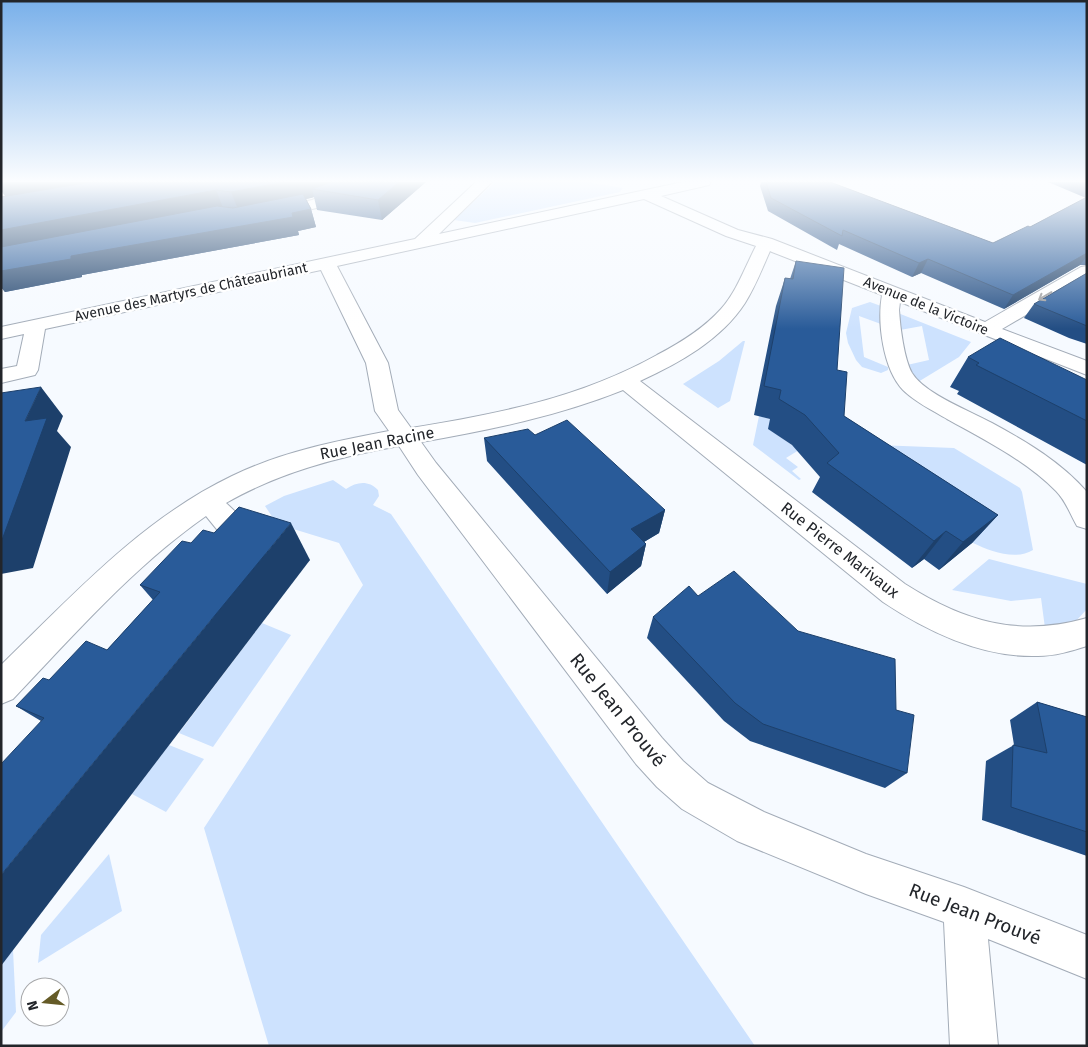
<svg xmlns="http://www.w3.org/2000/svg" width="1088" height="1047" viewBox="0 0 1088 1047" font-family="'Fira Sans',sans-serif">
	<style>
		.green { fill: #cde2fe }
		.lines { fill: none; stroke-linecap: round; stroke-linejoin: round }
		.minor-casing { stroke: #a3acb8; stroke-width: 2 }
		.minor { fill: #fff; fill-rule: evenodd }
		.wall { fill: #234e84 }
		.shaded-wall { fill: #1d406b }
		.building { fill: #295b99; stroke: #1d406b }
		.oneway { stroke: #9c9d9f }
		.labels { text-anchor: middle; dominant-baseline: central; stroke-width: 5; stroke-linejoin: round; paint-order: stroke }
		.far-street-label { font-size: 14px; fill: #22252a; stroke: #fff }
		.street-label { font-size: 16px; fill: #22252a; stroke: #fff }
		.near-street-label { font-size: 19px; fill: #22252a; stroke: #fff }
	</style>
	<rect width="100%" height="100%" fill="#f6faff"/>
	<g class="green">
		<path d="M495,182H586L623,188L620,192L475,223L454,220Z"/>
		<path d="M870,302L881,306V324L859,316L864,357L888,367V370L881,373L862,367L856,360L848,343L846,333L852,308Z"/>
		<path d="M898,313L971,342L959,357L918,382L907,365L929,360L922,326L900,330Z"/>
		<path d="M743,341H745L730,401L718,408L683,384L719,361Z"/>
		<path d="M759,416L770,419L769,429L799,450L786,458L798,467L792,471L801,479L799,480L753,445Z"/>
		<path d="M826,443L954,448L1020,488L1022,492L1033,550C1015,561 990,551 973,543Z"/>
		<path d="M333,480L346,489C357,482 368,480 378,490L379,496L373,505L391,514L755,1046H269L204,828L363,585L339,543L277,524L265,506L284,496Z"/>
		<path d="M989,559L1087,584V609L1076,621L1045,628L1041,598L1011,601L952,590Z"/>
		<path d="M262,623L291,635L213,747L179,733Z"/>
		<path d="M169,745L204,759L166,812L132,794Z"/>
		<path d="M109,854L122,911L38,963L41,935Z"/>
		<path d="M13,950L16,1012L1,1032V966Z"/>
	</g>
	<g class="lines">
		<g class="minor-casing">
			<g id="minor">
				<path d="M367,182H383L368,195H349L321,207L272,218L266,216L264,213L266,210L312,200L347,186L360,187Z"/>
				<path d="M476,182H492L439,234L683,182H711L709,185L661,196L738,230L772,239L985,322L1081,267L1087,266V279L1002,329L1087,361V375L900,302L899,310C900,326 904,359 912,373C925,394 970,411 992,423C1027,442 1061,462 1087,492V529L1077,526C1070,514 1066,501 1056,491C1025,460 985,440 947,419C932,410 915,402 903,390C883,369 877,322 882,295L772,252L770,251C762,269 755,287 745,303C721,340 679,363 640,381L905,584C963,621 1018,638 1087,618V646C1071,651 1055,656 1038,656C983,658 928,632 883,602L623,390C558,416 490,430 421,442L436,463L662,738L683,761L708,783L764,812L866,854L964,887L1087,935V979L988,939L998,1046H950L944,922L866,894L737,841L682,809L657,787L636,764L418,475L399,446C338,457 280,472 226,503L242,518L248,536C240,551 227,562 210,556L206,548L210,540L219,532L206,516C133,567 74,635 13,699L1,704V665C72,596 142,519 232,476C281,452 336,441 389,431L375,411L366,363L321,270L45,329L38,370L35,375L1,383V369L17,366L24,334L1,339V327L415,239ZM644,199L726,236L756,246C745,267 737,291 721,309C703,329 680,343 657,355C580,398 497,414 411,428L398,410L388,363L337,266Z"/>
			</g>
		</g>
		<use href="#minor" class="minor"/>
	</g>
	<g class="wall">
		<path d="M1,182H426L382,220L317,210L314,197L306,199L311,209L316,227L298,231L299,235L82,275V277L5,292L1,287V197L5,196L1,190Z"/>
		<path d="M761,182H830L993,243L1030,227L1086,198L1048,182H1087V265H1080L1004,309L921,273L912,277L839,244L837,250L768,211L760,186Z"/>
		<path d="M796,261L837,370L844,416L998,515L972,543L939,570L924,559L912,568L812,492L820,477L792,445L768,429L770,419L754,415L776,306L785,278L790,279Z"/>
		<path d="M1087,273V344L1069,338L1024,318L1034,304Z"/>
		<path d="M968,357L1087,380V465L957,394L959,391L950,387Z"/>
		<path d="M535,435L665,510L659,533L644,542L646,544L641,566L607,594L487,461L484,438Z"/>
		<path d="M191,543L310,560L41,721L16,706L49,680L107,650L153,600L140,585Z"/>
		<path d="M698,596L798,631L896,710L907,773L885,788L750,741L724,721L647,638L653,617Z"/>
		<path d="M1037,702L1087,717V856L982,820L986,761L1014,745L1010,720Z"/>
	</g>
	<g class="shaded-wall">
		<path d="M11,182H145L11,204L1,190V184Z"/>
		<path d="M284,182H340L312,189L314,197L311,198L239,212L231,192Z"/>
		<path d="M399,182H426L382,220L378,200Z"/>
		<path d="M216,190L224,210L1,254V230Z"/>
		<path d="M311,209L316,227L298,231L299,235L82,275V277L5,292L1,287V268L71,256Z"/>
		<path d="M1087,253V256L1080,265L1004,309L1013,295Z"/>
		<path d="M928,259L921,273L912,277L919,263Z"/>
		<path d="M41,387L63,416L57,431L71,447L33,568L1,574V541L25,421Z"/>
		<path d="M665,510L659,533L627,552L631,529Z"/>
		<path d="M998,515L972,543L939,570L963,542Z"/>
		<path d="M291,523L310,560L1,966V875Z"/>
		<path d="M946,531L924,559L912,568L934,541Z"/>
		<path d="M646,544L641,566L607,594L610,572Z"/>
	</g>
	<g class="building">
		<path d="M91,182H284L231,192L216,190L1,230V197Z"/>
		<path d="M331,182H399L378,200L312,189Z"/>
		<path d="M766,182H830L993,243L1028,226L1030,227L1087,197V253L1013,295L928,259L919,263L843,230L842,236L771,198Z"/>
		<path d="M303,194L311,209L292,213L293,217L71,256V259L1,271V247L217,206L233,208Z"/>
		<path d="M796,261L844,268L837,370L847,372L844,416L998,515L963,542L946,531L934,541L827,463L839,453L805,415L779,399L781,390L764,386L785,278L793,279Z"/>
		<path d="M1087,273V326L1034,304Z"/>
		<path d="M1000,338L1087,380V421L976,365L979,363L968,357Z"/>
		<path d="M41,387L25,421L47,418L2,540L1,541V393Z"/>
		<path d="M567,420L665,510L631,529L646,544L610,572L484,438L528,429L535,435Z"/>
		<path d="M239,507L291,523L1,875V764L44,718L16,706L43,678L49,680L86,641L107,650L160,592L140,585L182,541L191,543L203,530L214,533Z"/>
		<path d="M734,571L798,631L895,659L896,710L914,715L907,773L763,724L735,703L653,617L689,586L698,596Z"/>
		<path d="M1037,702L1087,717V832L1011,807L1013,745L1047,753Z"/>
	</g>
	<defs><path id="oneway-shaft" d="M-6 0H5M1.5-3L5.5 0L1.5 3" fill="none" stroke-width="1.6" stroke-linecap="round" stroke-linejoin="round" transform="scale(1.25)"/></defs>
	<use class="oneway" href="#oneway-shaft" transform="translate(1045 296) rotate(149)"/>
	<linearGradient id="sky" x2="0" y2="1"><stop stop-color="#79b0ea"/><stop offset="0.55" stop-color="#fbfdff"/><stop offset="1" stop-color="#fbfdff" stop-opacity="0"/></linearGradient>
	<rect width="1088" height="329" fill="url(#sky)"/>
	<g class="labels">
		<g class="far-street-label">
			<text transform="translate(191 292) rotate(-12)">Avenue des Martyrs de Châteaubriant</text>
			<text transform="translate(926 306) rotate(22)">Avenue de la Victoire</text>
		</g>
		<g class="street-label">
			<text transform="translate(377 443) rotate(-11)">Rue Jean Racine</text>
			<text transform="translate(840 550) rotate(38)">Rue Pierre Marivaux</text>
		</g>
		<g class="near-street-label">
			<text transform="translate(618 710) rotate(51)">Rue Jean Prouvé</text>
			<text transform="translate(975 914) rotate(21)">Rue Jean Prouvé</text>
		</g>
	</g>
	<rect width="1088" height="1047" fill="none" stroke="#22252a" stroke-width="5"/>
	<g transform="translate(45 1002) rotate(254)"><circle r="24" fill="#ffffff" stroke="#a7a8aa"/>
	<path d="M0-4L9 19L0 12L-9 19Z" fill="#655b27"/>
	<text y="-8" font-size="14" font-weight="bold" text-anchor="middle" fill="#22252a">N</text>
	</g>
</svg>
